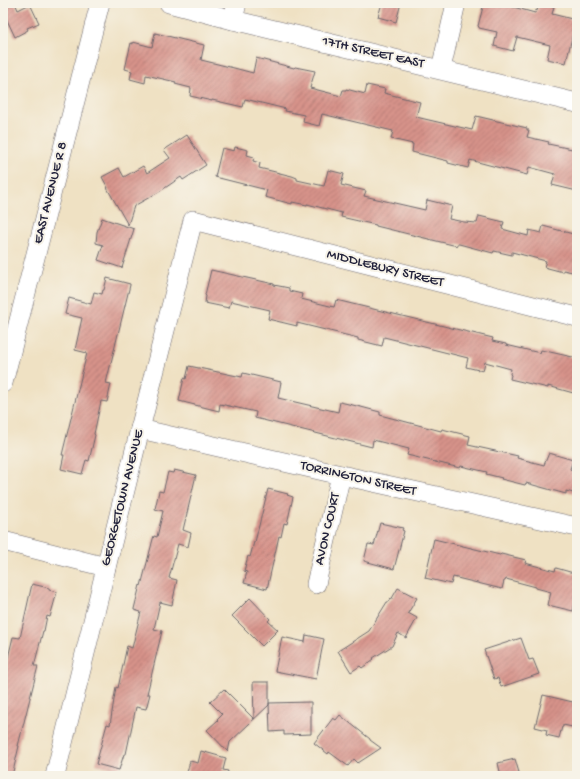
<svg xmlns="http://www.w3.org/2000/svg" width="580" height="779" viewBox="0 0 580 779" font-family="'Gochi Hand',sans-serif">
	<style>
		.building { fill: url(#building-hatch) }
		.lines { fill: none; stroke-linecap: round; stroke-linejoin: round }
		.street-casing { stroke: #6a656b; stroke-width: 20 }
		.street { stroke: #fff; stroke-width: 19 }
		.labels { text-anchor: middle; dominant-baseline: central; stroke-width: 4; stroke-linejoin: round; paint-order: stroke }
		.street-label { font-size: 14px; fill: #22223b; stroke: #f7f3e8 }
	</style>
	<defs>
		<pattern id="building-hatch" width="6" height="6" patternUnits="userSpaceOnUse"><rect width="6" height="6" fill="#d7938a"/><path d="M-1 1l2-2M0 6l6-6M5 7l2-2" fill="none" stroke="#ae7872"/></pattern>
	</defs>
	<rect width="100%" height="100%" fill="#f7f3e8"/>
	<filter id="ink" filterUnits="userSpaceOnUse"><feTurbulence type="fractalNoise" baseFrequency=".025" numOctaves="2"/><feDisplacementMap in="SourceGraphic" scale="8" xChannelSelector="R" yChannelSelector="G"/><feConvolveMatrix kernelMatrix="1 2 1 2 8 2 1 2 1" color-interpolation-filters="sRGB"/></filter>
	<filter id="wash" filterUnits="userSpaceOnUse"><feTurbulence type="fractalNoise" baseFrequency=".012" numOctaves="4" result="noise"/><feDisplacementMap in="SourceGraphic" scale="16" xChannelSelector="R" yChannelSelector="G"/><feGaussianBlur stdDeviation="0.9" result="paint"/><feColorMatrix in="noise" values="0 0 0 0 0 0 0 0 0 0 0 0 0 0 0 0 0 1.4 0 .05"/><feComposite in="paint" operator="in"/></filter>
	<g filter="url(#wash)">
		<rect width="100%" height="100%" fill="#efe1c3"/>
		<g id="blocks">
			<g class="building">
				<path d="M3,3H15L18,10L30,4L39,23L27,28L28,30L15,37L7,20L3,22Z"/>
				<path d="M382,3H401L396,22L378,17Z"/>
				<path d="M484,3H507L506,5L535,13L536,10L537,11L539,3L554,7L552,14L576,20L566,63L547,59L550,45L517,37L513,51L494,46L497,32L479,28V27L478,26Z"/>
				<path d="M155,33L204,45L201,60L234,68L253,73L256,58L294,68L295,67L315,71L310,88L341,96L343,90H346V89L365,94L367,85L385,89L384,93L420,102L416,117L472,130L476,116L527,128V130H529L527,137L549,142L548,144L577,150V191L552,185L555,174L529,167L527,175L470,160L468,168L448,163V161L412,152L413,144L391,139L393,131L322,114L319,126L303,122L304,115L285,111L286,109L245,99L243,107L212,100V101L190,96L191,88L175,84L176,82L146,75L145,83L130,79L132,71L125,69L131,43L133,44V42L152,47Z"/>
				<path d="M187,135L206,165L183,180L181,177L159,192L134,206L128,225L107,188H108L102,177L119,168L124,177L143,166L147,173L170,158L164,150Z"/>
				<path d="M235,147L248,150L247,155L254,157L253,161L260,163L259,168L292,176L297,178V180L324,186L328,170L344,174L341,185L366,191L364,196L425,210L427,200L452,206L449,219L464,222L477,223L479,216L504,222L502,229L528,236L529,230L541,233L543,226L577,235V273L563,270V272L544,267L546,261L512,252V255L494,251L493,253L459,244H457V246L376,226V225L341,217L342,213L307,204V205L292,202V204L265,197L267,190L215,177L222,148L234,151Z"/>
				<path d="M102,218L134,229L122,268L98,260L103,245L96,243L97,232Z"/>
				<path d="M211,270L274,284V285L289,288V291L302,294L301,299L334,307L336,300L493,338L492,341L506,344V345L540,353L541,350L577,358V394L548,386V388L510,379L511,375L510,374L511,369L485,362L483,371L466,367L468,358L384,337L382,346L358,340V338L297,323V326L268,319L270,310L231,301L229,308L205,303L206,296L205,295Z"/>
				<path d="M107,278L130,284V285L106,383L111,384L107,402L101,401L94,434L95,435L89,461L86,460L82,474L61,469L64,455H62L87,353L75,350L82,318L65,314L69,298L91,304L94,292L102,294L103,290H104Z"/>
				<path d="M189,366L242,377L243,373L281,382L278,398L338,412L340,402L361,407L380,412V415L441,431L442,429L470,436L468,445L518,456L517,458L544,465L549,453L573,460L570,469L571,470L577,472V494L566,491V494L526,483L525,485L501,479L502,478L486,474L487,472L461,466L460,468L407,455L409,449L373,440L372,447L255,418L256,412L220,404L219,411L179,401L184,378L186,379Z"/>
				<path d="M174,470L196,475L183,530L191,533L188,547L178,544L169,578L177,580L172,605L160,602L154,629L162,631L147,694H150L146,709L136,707L126,754H124L119,770L96,764L107,724L110,725L116,687L118,688L127,646L132,648L141,612L134,610V609L140,585L141,586L153,539L154,536L157,537L163,511L155,509L159,491L163,492L168,472L173,473Z"/>
				<path d="M268,489L288,494L287,495L293,497L287,524L284,523L281,537L279,536L267,589L244,583L247,572L244,571L248,556L250,557L254,542H255Z"/>
				<path d="M380,523L403,528L402,530L404,531L394,569L364,561L368,544L374,545Z"/>
				<path d="M434,539L500,555L501,554L526,560L525,563L555,571L556,568L577,574V595L573,611L548,605L551,592L536,588V587L506,579L505,581H504L502,589L453,577L451,584L425,578Z"/>
				<path d="M32,584L49,588V590L57,592L50,617L47,616L44,631H43L34,666H38L18,746H19L12,776H3V665L6,666L13,637L20,638Z"/>
				<path d="M398,588L417,598L408,613L417,618L406,638L398,633L392,646L373,658L374,659L362,668L360,666L351,672L338,651L369,631L387,602H388L390,599L391,600Z"/>
				<path d="M250,598L270,619L268,621L278,630L262,646L232,616Z"/>
				<path d="M306,635L324,639L316,679L275,671L282,637L305,642Z"/>
				<path d="M521,638L529,660L533,659L539,674L501,687L498,678L494,679L484,650Z"/>
				<path d="M253,682H269V705L230,742L228,752L207,730L218,720L217,719L222,714L210,702L224,689L254,719Z"/>
				<path d="M543,695L577,703V728L563,725V727H562L559,738L546,735L547,730L535,727Z"/>
				<path d="M311,702V734L284,735V731L270,732L269,703Z"/>
				<path d="M340,715L370,739V740L381,748L358,763L354,759L348,766L329,752L328,754L314,743L333,718L336,720Z"/>
				<path d="M201,751L226,758L223,770L228,771L227,776H186L190,761L198,763Z"/>
				<path d="M515,759L520,776H501L498,763Z"/>
			</g>
		</g>
	</g>
	<g filter="url(#ink)">
		<use href="#blocks" fill-opacity="0" stroke="#6a656b" stroke-width="1"/>
		<g class="lines">
			<g class="street-casing">
				<g id="street">
					<path d="M169,3L233,20L577,103"/>
					<path d="M233,20L237,3"/>
					<path d="M441,69L456,3"/>
					<path d="M3,383L100,3"/>
					<path d="M140,429L341,475L577,527"/>
					<path d="M3,541L106,567"/>
					<path d="M316,584L341,475"/>
					<path d="M55,776L140,429L193,220L577,317"/>
				</g>
			</g>
			<use href="#street" class="street"/>
		</g>
	</g>
	<g class="labels">
		<g class="street-label">
			<text transform="translate(373 53) rotate(13)">17TH STREET EAST</text>
			<text transform="translate(51 193) rotate(-76)">EAST AVENUE R 8</text>
			<text transform="translate(385 269) rotate(14)">MIDDLEBURY STREET</text>
			<text transform="translate(358 479) rotate(13)">TORRINGTON STREET</text>
			<text transform="translate(123 498) rotate(-76)">GEORGETOWN AVENUE</text>
			<text transform="translate(328 529) rotate(-77)">AVON COURT</text>
		</g>
	</g>
	<rect width="580" height="779" fill="none" stroke="#f7f3e8" stroke-width="16"/>
</svg>
